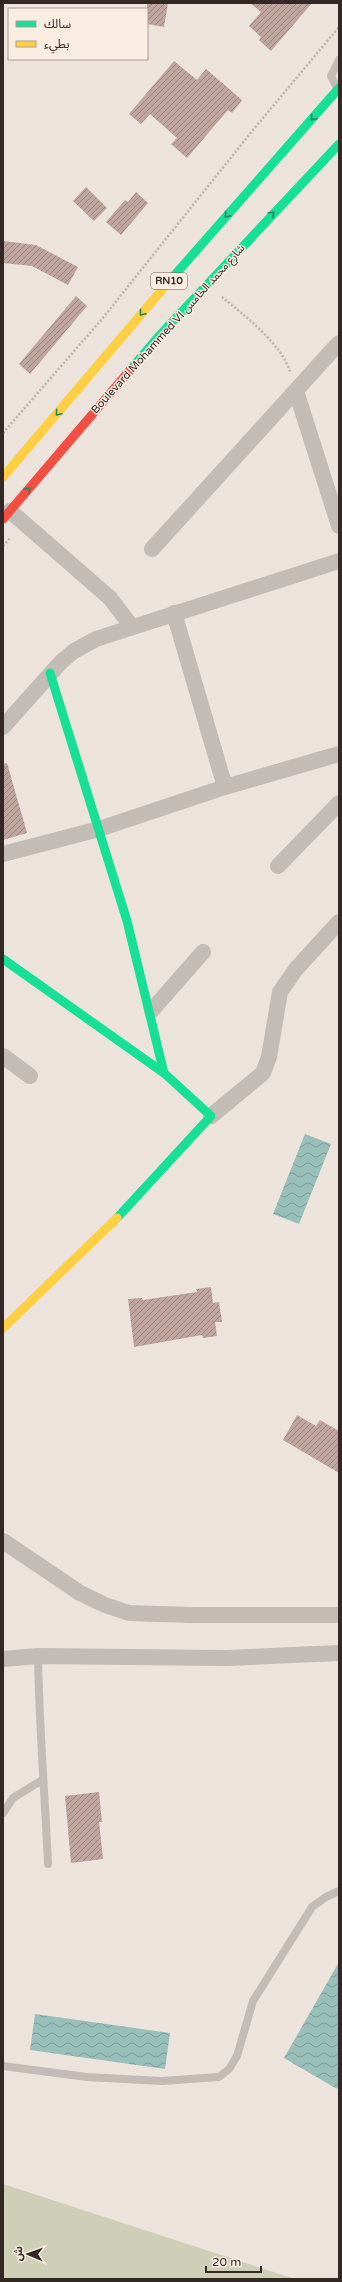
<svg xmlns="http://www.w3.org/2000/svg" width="342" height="2282" viewBox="0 0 342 2282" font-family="'Varela Round','Noto Sans Arabic',sans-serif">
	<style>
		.pitch { fill: #cdd0b6 }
		.water { fill: url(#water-waves) }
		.building { fill: url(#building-hatch) }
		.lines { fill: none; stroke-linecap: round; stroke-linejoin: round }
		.path { stroke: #bcb3ae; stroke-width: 2.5; stroke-dasharray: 2 2; stroke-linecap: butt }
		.lane { stroke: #c3bbb6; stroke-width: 8 }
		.street { stroke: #c3bbb6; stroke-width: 16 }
		.fast { stroke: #16e098; stroke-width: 9 }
		.slow { stroke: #ffcf43; stroke-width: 9 }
		.jam { stroke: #f24e42; stroke-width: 9 }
		.oneway { stroke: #24845e }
		.labels { text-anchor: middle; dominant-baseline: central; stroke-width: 3; stroke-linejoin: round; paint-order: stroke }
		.shield { fill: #f9ede2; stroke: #6e635e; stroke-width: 1 }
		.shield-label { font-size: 10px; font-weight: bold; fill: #332825 }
		.street-label { font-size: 11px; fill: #332825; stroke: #f9ede2 }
	</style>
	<defs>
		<pattern id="water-waves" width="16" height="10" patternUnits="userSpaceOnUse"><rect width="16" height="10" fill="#98bfba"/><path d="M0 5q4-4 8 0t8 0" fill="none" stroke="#7d9b97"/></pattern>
		<pattern id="building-hatch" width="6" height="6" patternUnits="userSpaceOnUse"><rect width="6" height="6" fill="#bfa59d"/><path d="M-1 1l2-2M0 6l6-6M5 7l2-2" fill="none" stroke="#9c8680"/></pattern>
	</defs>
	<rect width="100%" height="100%" fill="#ebe3dc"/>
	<path class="pitch" d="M3,2184L295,2279H3Z"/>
	<g class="water">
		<path d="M305,1134L331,1144L299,1224L273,1214Z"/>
		<path d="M339,1962V2086L337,2089L284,2058Z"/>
		<path d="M35,2014L170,2033L165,2069L30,2050Z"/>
	</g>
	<g class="building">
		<path d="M147,3H168L164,27L147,24Z"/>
		<path d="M250,3H312L271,51L259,40L261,37L249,26L261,12Z"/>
		<path d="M174,61L197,80L206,69L242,100L232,113L228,110L187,158L171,144L177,138L150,114L141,124L129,114Z"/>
		<path d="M86,187L107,208L94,221L73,201Z"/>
		<path d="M136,192L148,203L121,235L106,222L125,200L128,202Z"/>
		<path d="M3,241L36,245L78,267L68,285L32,266L3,263Z"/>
		<path d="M76,296L87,306L30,374L19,364Z"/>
		<path d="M7,763L27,833L3,840V764Z"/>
		<path d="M211,1287L213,1303L219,1302L222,1322H215L217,1336L203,1338L202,1335L134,1347L128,1299L142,1298L143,1300L197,1292L196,1289Z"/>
		<path d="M297,1415L316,1426L320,1420L339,1431V1473L283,1440Z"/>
		<path d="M99,1792L102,1822H99L103,1859L71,1863L65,1796Z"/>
	</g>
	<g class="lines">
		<g class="path">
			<path d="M222,297C244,315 282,344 290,372"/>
			<path d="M3,433L102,319L253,130L339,27"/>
			<path d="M3,546L10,538"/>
		</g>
		<g class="lane">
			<path d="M338,90L331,76L339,60"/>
			<path d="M38,1656C39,1726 45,1795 48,1864"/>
			<path d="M3,1813L13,1798L42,1780"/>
			<path d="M3,2066L87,2077L162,2081L219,2077L229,2069L237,2056L253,2001L312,1907L326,1897L339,1891"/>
		</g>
		<g class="street">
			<path d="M296,391L339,526"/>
			<path d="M10,511L110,598L132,627"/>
			<path d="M152,549L339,343"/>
			<path d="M174,613L225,787"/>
			<path d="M3,727L61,662L74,651L96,639L339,561"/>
			<path d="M3,854L99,829L225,787L339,754"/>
			<path d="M278,866L339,803"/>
			<path d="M152,1010L203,952"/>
			<path d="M3,1056L30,1076"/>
			<path d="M211,1116L263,1073L269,1057L280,992L296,969L339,922"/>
			<path d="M3,1541L80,1593L105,1605L129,1613L190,1615H339"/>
			<path d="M3,1659L38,1656L226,1658L339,1653"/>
		</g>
		<g class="fast">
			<path d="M166,285L339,88"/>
			<path d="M131,369L160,335L339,144"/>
			<path d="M50,673L127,921L164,1073"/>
			<path d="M3,959L164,1073L211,1116L117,1218"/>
		</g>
		<g class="slow">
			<path d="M3,477L166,285"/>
			<path d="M3,1328L117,1218"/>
		</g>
		<path class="jam" d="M3,519L131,369"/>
	</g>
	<defs><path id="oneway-chevron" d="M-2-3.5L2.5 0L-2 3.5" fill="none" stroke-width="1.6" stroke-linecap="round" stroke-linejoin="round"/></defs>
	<g class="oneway">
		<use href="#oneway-chevron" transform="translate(313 118) rotate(131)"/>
		<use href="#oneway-chevron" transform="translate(272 214) rotate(-46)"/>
		<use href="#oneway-chevron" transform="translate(227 215) rotate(131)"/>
		<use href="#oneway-chevron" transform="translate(142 313) rotate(130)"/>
		<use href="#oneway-chevron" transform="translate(58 413) rotate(130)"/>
		<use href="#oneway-chevron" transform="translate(28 490) rotate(-50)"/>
	</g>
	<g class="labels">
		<rect class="shield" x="151" y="273" width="36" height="16" rx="3"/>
		<g class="shield-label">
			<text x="169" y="281">RN10</text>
		</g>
		<g class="street-label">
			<text transform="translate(168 329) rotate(-48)">Boulevard Mohammed VI شارع محمد الخامس</text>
		</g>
	</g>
	<rect width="342" height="2282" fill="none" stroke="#332825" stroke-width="8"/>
	<rect x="8" y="8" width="140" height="52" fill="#f9ede2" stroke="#aa9e96"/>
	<rect x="16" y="21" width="20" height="6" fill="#16e098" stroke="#aa9e96"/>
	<text x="44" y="28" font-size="12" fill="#332825">سالك</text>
	<rect x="16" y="41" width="20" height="6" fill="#ffcf43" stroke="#aa9e96"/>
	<text x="44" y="48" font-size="12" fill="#332825">بطيء</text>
	<g transform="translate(28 2254) rotate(272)" stroke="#f9ede2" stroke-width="3" paint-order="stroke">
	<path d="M0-3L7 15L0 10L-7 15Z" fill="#332825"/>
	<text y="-6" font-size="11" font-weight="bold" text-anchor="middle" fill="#332825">ش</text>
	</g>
	<path d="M206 2266v6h55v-6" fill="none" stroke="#332825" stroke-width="2"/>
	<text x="212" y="2266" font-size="12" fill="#332825" stroke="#f9ede2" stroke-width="3" paint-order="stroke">20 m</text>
</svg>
